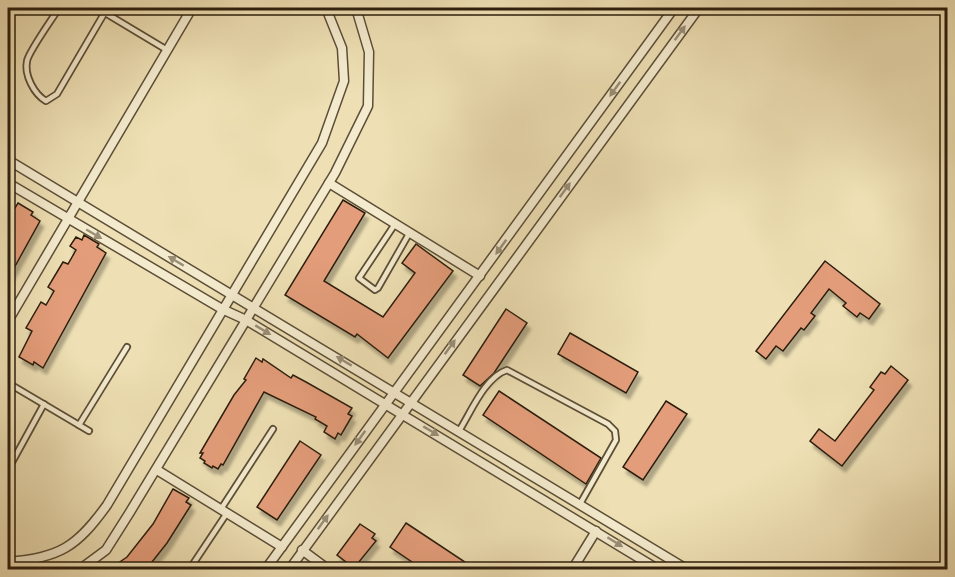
<svg xmlns="http://www.w3.org/2000/svg" width="955" height="577" viewBox="0 0 955 577" font-family="Alegreya,serif">
	<style>
		.building { fill: #e49d7a; stroke: #2c1e0d; stroke-width: 1.5; filter: url(#shadow) }
		.lines { fill: none; stroke-linecap: round; stroke-linejoin: round }
		.service-casing { stroke: #5c4e37; stroke-width: 8 }
		.minor-casing { stroke: #5c4e37; stroke-width: 11 }
		.service { stroke: #f4ebce; stroke-width: 4.5 }
		.minor { stroke: #f4ebce; stroke-width: 8 }
		.oneway { fill: #9a8f77 }
	</style>
	<defs>
		<filter id="shadow"><feDropShadow dx="3.5" dy="6" stdDeviation="1.5" flood-color="#0004"/></filter>
	</defs>
	<rect width="100%" height="100%" fill="#eee0b4"/>
	<filter id="stains"><feTurbulence type="fractalNoise" baseFrequency=".00333" numOctaves="4"/><feColorMatrix values="0 0 0 0 .2 0 0 0 0 .09 0 0 0 0 .02 0 0 0 .5 -.17"/></filter>
	<radialGradient id="worn" r=".72"><stop offset=".6" stop-color="#630" stop-opacity="0"/><stop offset="1" stop-color="#630" stop-opacity=".3"/></radialGradient>
	<g class="building">
		<path d="M343,200L365,213L324,281L383,317L415,273L402,263L416,244L453,271L388,358L357,334L355,337L285,295Z"/>
		<path d="M18,203L33,212L31,215L40,221L8,279V204L15,208Z"/>
		<path d="M84,235L99,244L97,247L106,253L43,368L34,362L33,365L19,357L32,331L26,328L41,302L46,305L54,291L48,287L63,262L68,264L76,250L70,246L76,237L82,240Z"/>
		<path d="M825,261L880,304L869,319L860,313L857,317L843,306L846,303L829,289L811,313L815,316L804,330L801,328L783,351L776,346L766,359L756,351Z"/>
		<path d="M506,309L527,323L494,373L480,386L463,375Z"/>
		<path d="M570,333L638,372L626,393L558,354Z"/>
		<path d="M256,358L262,362L263,359L291,378L293,375L306,382L352,408L348,414L352,416L341,435L338,433L335,439L324,432L327,426L315,419L316,417L264,392L223,465L221,464L218,469L213,466L212,468L204,463L205,461L200,458L203,453H200L234,395L246,380L244,379Z"/>
		<path d="M891,366L908,380L842,466L810,441L819,429L835,441L874,390L870,387L881,372L885,374Z"/>
		<path d="M499,391L601,458L586,484L483,415Z"/>
		<path d="M666,401L687,414L643,480L623,467Z"/>
		<path d="M300,441L321,455L277,520L257,507Z"/>
		<path d="M173,489L189,498L186,502L191,505L167,543L148,567L108,570L127,557L153,524Z"/>
		<path d="M406,523L477,570H424L390,547Z"/>
		<path d="M360,524L375,534L372,538L376,541L354,568L337,555Z"/>
	</g>
	<g class="lines">
		<g class="service-casing">
			<g id="service">
				<path d="M59,8C53,18 29,51 27,61C24,75 34,94 46,101L57,94L105,12"/>
				<path d="M97,8L167,50"/>
				<path d="M395,224L359,278L375,290L378,288L410,232"/>
				<path d="M8,383L89,431"/>
				<path d="M79,425L127,347"/>
				<path d="M459,431C471,412 485,377 507,370L608,424L615,431L616,440L580,504"/>
				<path d="M10,466L44,404"/>
				<path d="M221,509L273,429"/>
				<path d="M189,570L227,513"/>
			</g>
		</g>
		<g class="minor-casing">
			<g id="minor">
				<path d="M8,160L688,570"/>
				<path d="M8,183L222,309L246,320L659,570"/>
				<path d="M329,183L480,276"/>
				<path d="M8,321L192,8"/>
				<path d="M157,470L282,547"/>
				<path d="M302,550L329,570"/>
				<path d="M8,562C60,557 76,548 107,505L322,143L344,81L342,48L326,8"/>
				<path d="M79,570L106,550L130,512L335,173L368,106L369,52L356,8"/>
				<path d="M265,570L674,8"/>
				<path d="M289,570L699,8"/>
				<path d="M572,570L596,531"/>
			</g>
		</g>
		<use href="#service" class="service"/>
		<use href="#minor" class="minor"/>
	</g>
	<defs><path id="oneway-solid" d="M-6-.8H1V-3.2L6.5 0L1 3.2V.8H-6Z" transform="scale(1.5)"/></defs>
	<g class="oneway">
		<use href="#oneway-solid" transform="translate(680 33) rotate(-54)"/>
		<use href="#oneway-solid" transform="translate(615 89) rotate(126)"/>
		<use href="#oneway-solid" transform="translate(565 190) rotate(-54)"/>
		<use href="#oneway-solid" transform="translate(94 234) rotate(30)"/>
		<use href="#oneway-solid" transform="translate(501 247) rotate(126)"/>
		<use href="#oneway-solid" transform="translate(176 261) rotate(-149)"/>
		<use href="#oneway-solid" transform="translate(263 330) rotate(31)"/>
		<use href="#oneway-solid" transform="translate(450 347) rotate(-54)"/>
		<use href="#oneway-solid" transform="translate(344 361) rotate(-149)"/>
		<use href="#oneway-solid" transform="translate(431 431) rotate(31)"/>
		<use href="#oneway-solid" transform="translate(360 438) rotate(126)"/>
		<use href="#oneway-solid" transform="translate(323 522) rotate(-54)"/>
		<use href="#oneway-solid" transform="translate(615 542) rotate(32)"/>
	</g>
	<rect width="955" height="577" fill="none" stroke="#eee0b4" stroke-width="30"/>
	<rect x="9" y="9" width="937" height="559" fill="none" stroke="#2c1e0d" stroke-width="3"/>
	<rect x="15" y="15" width="925" height="547" fill="none" stroke="#2c1e0d" stroke-width="1.5"/>
	<rect width="100%" height="100%" filter="url(#stains)"/>
	<rect width="100%" height="100%" fill="url(#worn)"/>
</svg>
